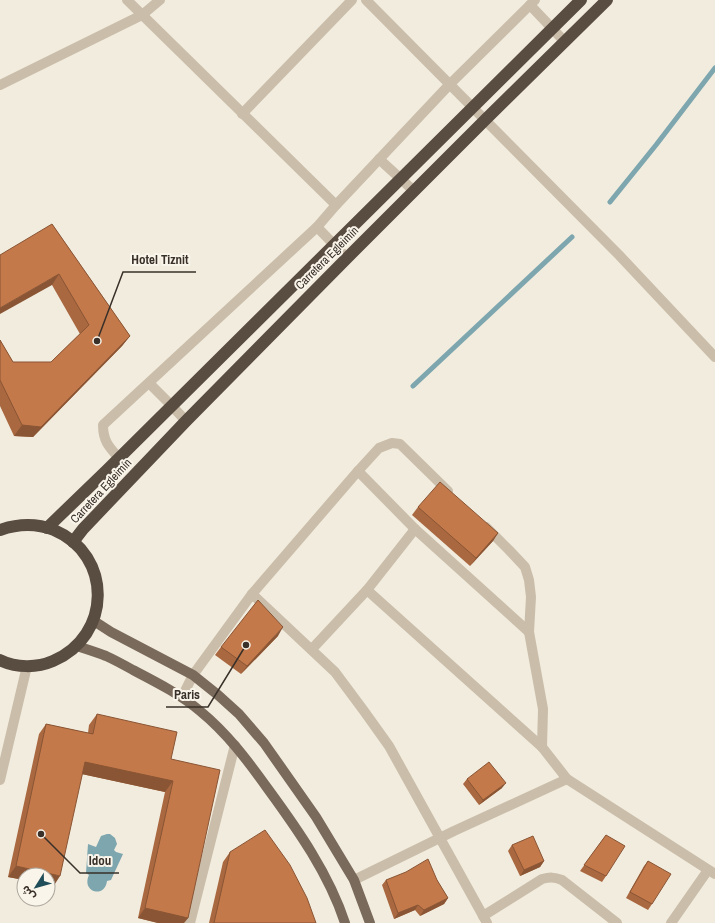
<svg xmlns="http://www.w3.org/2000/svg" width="715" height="923" viewBox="0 0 715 923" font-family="'Archivo Narrow','Noto Sans Arabic',sans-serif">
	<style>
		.water { fill: #7da6af }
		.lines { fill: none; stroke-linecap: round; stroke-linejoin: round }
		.stream { stroke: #7da6af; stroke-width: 5 }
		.minor { stroke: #cabdaa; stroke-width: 10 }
		.major { stroke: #7a6a5b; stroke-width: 10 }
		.highway { stroke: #594c41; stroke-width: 12 }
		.wall { fill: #a96840 }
		.shaded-wall { fill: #895534 }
		.building { fill: #c4794b; stroke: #895534 }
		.labels { text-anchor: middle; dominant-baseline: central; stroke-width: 4; stroke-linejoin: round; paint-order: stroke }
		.street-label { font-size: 12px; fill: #383029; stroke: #faf5eb }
		.leader { fill: none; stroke: #383029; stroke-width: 1.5 }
		.callout-dot { fill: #383029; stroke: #faf5eb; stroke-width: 1.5 }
		.callout-label { font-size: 13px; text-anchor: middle; font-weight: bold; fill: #383029; stroke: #faf5eb; stroke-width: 4; stroke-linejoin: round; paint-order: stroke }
	</style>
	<rect width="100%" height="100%" fill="#f2ecde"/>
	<path class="water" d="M107,834H110L115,838L117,844L114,850L116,852L123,854L111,880L107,881C105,899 81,892 89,875L86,873L88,844L96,847L101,836Z"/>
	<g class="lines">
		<g class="stream">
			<path d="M610,202L656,145L715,68"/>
			<path d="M413,386L572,237"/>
		</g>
		<g class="minor">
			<path d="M127,0L336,205"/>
			<path d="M366,0L619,255L715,357"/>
			<path d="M530,5L565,42"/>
			<path d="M0,85L142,15L160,0"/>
			<path d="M242,114L352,0"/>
			<path d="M379,159L414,191"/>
			<path d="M317,227L347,258"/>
			<path d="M149,383L172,406L186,421"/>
			<path d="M119,458C109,447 103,441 103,425L317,227L336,205L450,84L535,0"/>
			<path d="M358,471L415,529L529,632"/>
			<path d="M486,527L509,550L525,567L529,580L531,597L529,632L543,709L542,747"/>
			<path d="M367,590L542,747L567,779L715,874"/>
			<path d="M252,594L335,672L364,711L389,746L487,923"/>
			<path d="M312,649L367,590L415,529"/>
			<path d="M182,697L193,675L252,594L358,471L379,448L392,443L400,444L448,491"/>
			<path d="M0,780L27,666"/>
			<path d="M354,880L454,831L567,779"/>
			<path d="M483,916L542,879C550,877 554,877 562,880L617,923"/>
			<path d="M190,923L235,745"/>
			<path d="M671,923L708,870"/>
		</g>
		<g class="major">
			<path d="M94,621L111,632L193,675L218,695L239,714L264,743L316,817L354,880L370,923"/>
			<path d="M77,646C86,649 96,652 106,656C115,660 124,665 133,670C156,682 180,694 200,711C227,733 248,761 268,789C298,830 329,874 345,923"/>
		</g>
		<g class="highway">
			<path d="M47,528L107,470L581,0"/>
			<path d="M0,530C17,524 36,523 54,530C113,555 112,636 53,661C37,668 16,668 0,660"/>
			<path d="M73,542L83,529L186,421L347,258L485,120L607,0"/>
		</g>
	</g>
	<g class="wall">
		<path d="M52,224L130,336L122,346L33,437L14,436L0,406V340L13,362H51L80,334L52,285Z"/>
		<path d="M418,507L498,533L493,541L470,566L412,515Z"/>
		<path d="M278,636L241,674L215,655L221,647Z"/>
		<path d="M97,714L171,759L188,918L184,923H158L138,918L165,792L82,774L53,887L24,875V880L8,877L39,734L46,724L88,733L89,725Z"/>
		<path d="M467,779L502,788L479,805L463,784Z"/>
		<path d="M606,835V876L602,882L580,871Z"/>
		<path d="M512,845L544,861L540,867L520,876L508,851Z"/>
		<path d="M230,852L316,923H209L223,862Z"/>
		<path d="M648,861L652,904L648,910L626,898L644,866Z"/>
		<path d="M386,880H437L448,898L444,904L420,916L415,910L394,919L382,885Z"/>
	</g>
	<g class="shaded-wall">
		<path d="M59,274L52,285L0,314V308Z"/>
		<path d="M130,336L122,346L33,437L14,436L22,425Z"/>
		<path d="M498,533L493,541L470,566L476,558Z"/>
		<path d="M283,627L278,636L241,674L247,666Z"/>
		<path d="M85,762L173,781L165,792L77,773Z"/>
		<path d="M506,783L502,788L479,805L483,800Z"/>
		<path d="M544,861L540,867L520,876L524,870Z"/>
		<path d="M16,866L60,876L53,887L48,886V875H24V880L8,877Z"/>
		<path d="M448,898L444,904L420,916L424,910Z"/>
		<path d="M418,905L415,910L394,919L398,913Z"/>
		<path d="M145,908L188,918L184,923H158L138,918Z"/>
	</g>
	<g class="building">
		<path d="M52,224L130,336L41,427L22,425L0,380V340L13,362H51L89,325L59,274L0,308V255Z"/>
		<path d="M440,482L498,533L476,558L418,507Z"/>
		<path d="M258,600L283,627L247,666L221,647Z"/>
		<path d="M97,714L177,732L171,759L220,770L188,918L145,908L173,781L85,762L60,876L16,866L46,724L93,734Z"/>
		<path d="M489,762L506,783L483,800L467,779Z"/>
		<path d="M265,830L290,865L307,898L316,923H214L230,852Z"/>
		<path d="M606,835L625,846L606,876L584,865Z"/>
		<path d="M533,836L544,861L524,870L512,845Z"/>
		<path d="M428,859L437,880L448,898L424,910L418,905L398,913L386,880L406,872Z"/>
		<path d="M648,861L671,874L652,904L630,892Z"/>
	</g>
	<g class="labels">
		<g class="street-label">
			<text transform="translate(327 258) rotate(-45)">Carretera Egleimín</text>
			<text transform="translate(101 491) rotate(-47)">Carretera Egleimín</text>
		</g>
	</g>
	<path class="leader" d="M97 341L123 272H196M246 645L208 707H166M41 834L80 873H119"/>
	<g class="callout-dot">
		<circle cx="97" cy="341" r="4"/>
		<circle cx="246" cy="645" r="4"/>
		<circle cx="41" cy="834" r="4"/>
	</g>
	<g class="callout-label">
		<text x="160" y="264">Hotel Tiznit</text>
		<text x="187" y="699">Paris</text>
		<text x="100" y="865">Idou</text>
	</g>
	<g transform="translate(36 887) rotate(233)"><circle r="19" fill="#faf5eb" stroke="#aca69d"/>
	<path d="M0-3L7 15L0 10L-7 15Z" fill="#1f4d59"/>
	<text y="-6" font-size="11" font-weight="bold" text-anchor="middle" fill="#383029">ش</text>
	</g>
</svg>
